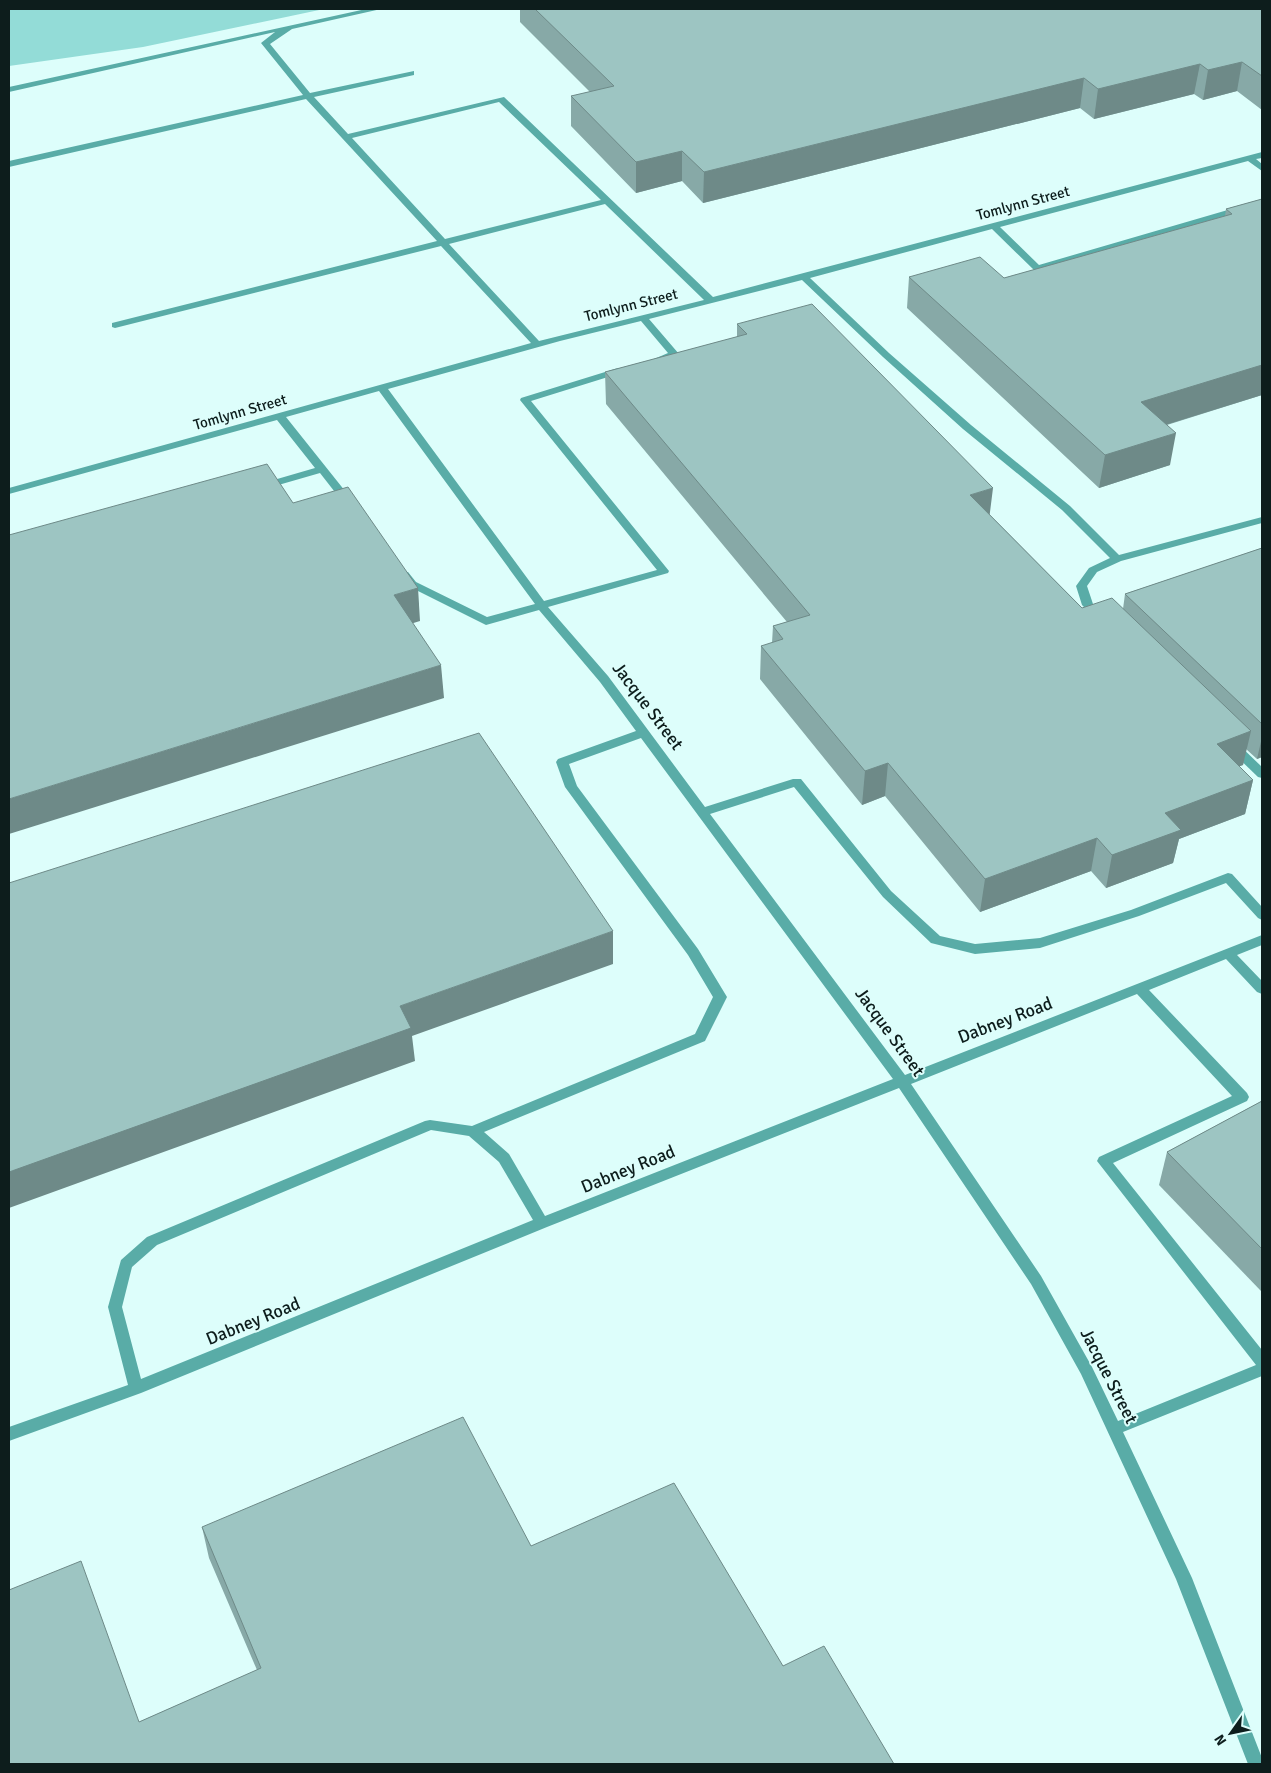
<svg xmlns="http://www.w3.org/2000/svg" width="1271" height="1773" viewBox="0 0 1271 1773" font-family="Signika,sans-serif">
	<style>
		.green { fill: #93dcd7 }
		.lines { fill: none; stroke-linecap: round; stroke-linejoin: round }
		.minor { fill: #59aca7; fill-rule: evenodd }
		.wall { fill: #87a9a7 }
		.shaded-wall { fill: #6e8a88 }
		.building { fill: #9dc5c2; stroke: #6e8a88 }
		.labels { text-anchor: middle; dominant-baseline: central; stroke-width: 4; stroke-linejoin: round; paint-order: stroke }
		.far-street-label { font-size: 15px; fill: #0d1d1c; stroke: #ddfefb }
		.street-label { font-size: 18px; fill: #0d1d1c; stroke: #ddfefb }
	</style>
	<rect width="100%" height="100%" fill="#ddfefb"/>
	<path class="green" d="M9,9H324L143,47L9,66Z"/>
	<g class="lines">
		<g class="minor">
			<path d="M366,9H381L292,29L270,44L310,93L414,71V75L314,97L348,134L504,97L713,297L1262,152V158L1256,159L1262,164V171L1248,161L1000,227L1039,265L1262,200V206L1040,270H1034L992,229L810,278L889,353L971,425L1070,506L1119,555L1262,517V523L1121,561L1097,572L1087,586L1093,604L1107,618L1105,620H1097L1082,605L1076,586L1089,568L1110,558L1062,510L963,429L883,357L802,280L649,319L679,354L659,362L654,359L668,353L641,321L560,341L388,389L544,601L657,570L520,400L521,398L618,368H624V372L531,401L669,571L668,573L548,607L608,676L705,807L793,779H801L891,891L940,936L975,944L1040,938L1131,910L1228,873L1232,874L1262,907V920L1258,918L1226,883L1139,916L1040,948L975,954L931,943L883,897L794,787L710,814L905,1075L1262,935V945L1237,955L1262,981V994L1257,992L1226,959L1149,990L1247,1093L1249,1097L1247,1101L1113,1163L1262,1350V1376L1123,1432L1192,1578L1262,1758V1764H1248L1176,1579L1081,1374L1031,1284L899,1088L547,1227L141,1393L9,1441V1427L128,1385L108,1307L121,1260L147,1237L425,1121L430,1120L472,1126L695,1034L713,997L688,955L565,787L556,762L558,759L636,731L600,682L539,610L486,625L408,586L399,574L400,572H408L416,582L487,617L535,604L379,391L286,417L353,501L354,503L353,505H345L320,473L268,488H260L259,486L260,484L315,468L277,420L9,494V488L531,343L441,246L115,328L112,327V323L437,241L306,99L9,167V161L303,95L261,43L275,32L9,92V87ZM499,102L601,200L445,239L352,138ZM605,204L704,300L539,341L449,244ZM641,738L893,1079L545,1216L509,1154L484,1132L705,1041L727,997L698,949L577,786L569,764ZM1137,994L1232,1096L1099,1157L1097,1161L1256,1365L1118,1421L1092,1367L1041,1276L911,1084ZM431,1130L469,1136L499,1162L533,1220L141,1379L122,1307L132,1267L157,1245Z"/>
			<path d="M1232,741L1236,742L1262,767V778L1258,777L1228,748L1226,745Z"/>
		</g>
	</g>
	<g class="wall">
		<path d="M520,9H1262V110L1237,91L1203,100L1194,94L1094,119L1080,108L703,203L682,181L636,193L571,126V96L590,92L520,22Z"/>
		<path d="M1262,199V395L1167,425L1170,465L1099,488L907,308L909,277L1004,278L1225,216L1226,209Z"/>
		<path d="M737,324L990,515L1082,608L1123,609L1125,594L1262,548V757L1257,759L1246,749L1243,765L1239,766L1253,780L1245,814L1179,839L1173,863L1106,888L1091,871L980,912L885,796L862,805L760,679L761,646L772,643L773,626L787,622L606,404L605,372L737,337Z"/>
		<path d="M1262,1101V1290L1261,1291L1159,1185L1167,1152Z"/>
		<path d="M202,1527L531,1546L783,1666L139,1722L257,1670L209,1558Z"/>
	</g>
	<g class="shaded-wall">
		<path d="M1242,62L1237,91L1203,100L1208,70Z"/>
		<path d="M1200,64L1194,94L1094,119L1098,89Z"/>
		<path d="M1084,78L1080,108L703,203L704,172Z"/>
		<path d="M682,151V181L636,193V162Z"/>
		<path d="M1262,365V395L1136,434L1141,402Z"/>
		<path d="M1176,433L1170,465L1099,488L1105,455Z"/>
		<path d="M993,488L989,520L970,495Z"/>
		<path d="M418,588L420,621L397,628L394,595Z"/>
		<path d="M441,665L444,698L9,834V799Z"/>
		<path d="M1251,731L1243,765L1209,777L1217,744Z"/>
		<path d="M1262,737V757L1257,759Z"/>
		<path d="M888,763L885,796L862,805L865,771Z"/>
		<path d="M1253,780L1245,814L1179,839L1173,863L1106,888L1112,855L1165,813Z"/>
		<path d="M1097,838L1091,871L980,912L985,879Z"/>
		<path d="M613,931V964L412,1036L415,1061L9,1208V1172L400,1006Z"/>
	</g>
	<g class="building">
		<path d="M535,9H1262V76L1242,62L1208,70L1200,64L1098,89L1084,78L704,172L682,151L636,162L571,96L614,86Z"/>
		<path d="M1262,199V365L1141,402L1176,433L1105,455L909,277L980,257L1004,278L1232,214L1226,209Z"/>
		<path d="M812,304L993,488L970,495L1082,608L1112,598L1251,731L1217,744L1253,780L1165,813L1181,830L1112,855L1097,838L985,879L888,763L865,771L761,646L783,639L773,626L810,615L605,372L747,334L737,324Z"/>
		<path d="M267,464L293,503L348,487L418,588L394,595L441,665L9,799V535Z"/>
		<path d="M1262,548V724L1125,594Z"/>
		<path d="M479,733L613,931L400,1006L411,1028L9,1172V883Z"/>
		<path d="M1262,1101V1249L1167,1152Z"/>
		<path d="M463,1417L531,1546L674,1483L783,1666L824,1646L894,1764H9V1590L81,1561L139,1722L261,1668L202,1527Z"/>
	</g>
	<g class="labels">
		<g class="far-street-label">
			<text transform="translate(1023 203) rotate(-15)">Tomlynn Street</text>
			<text transform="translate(631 305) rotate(-14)">Tomlynn Street</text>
			<text transform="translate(240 412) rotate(-16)">Tomlynn Street</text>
		</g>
		<g class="street-label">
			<text transform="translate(648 706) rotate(53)">Jacque Street</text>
			<text transform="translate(1005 1020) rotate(-21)">Dabney Road</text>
			<text transform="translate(890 1032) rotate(54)">Jacque Street</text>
			<text transform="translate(628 1169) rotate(-22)">Dabney Road</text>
			<text transform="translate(253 1321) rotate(-22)">Dabney Road</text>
			<text transform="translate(1109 1376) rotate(63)">Jacque Street</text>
		</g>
	</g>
	<rect width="1271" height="1773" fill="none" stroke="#0d1d1c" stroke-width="20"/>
	<g transform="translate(1231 1733) rotate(237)" stroke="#ddfefb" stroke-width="4" paint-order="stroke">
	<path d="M0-4L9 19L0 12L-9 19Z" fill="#0d1d1c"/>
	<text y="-8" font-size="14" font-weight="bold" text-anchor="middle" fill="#0d1d1c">N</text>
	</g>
</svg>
